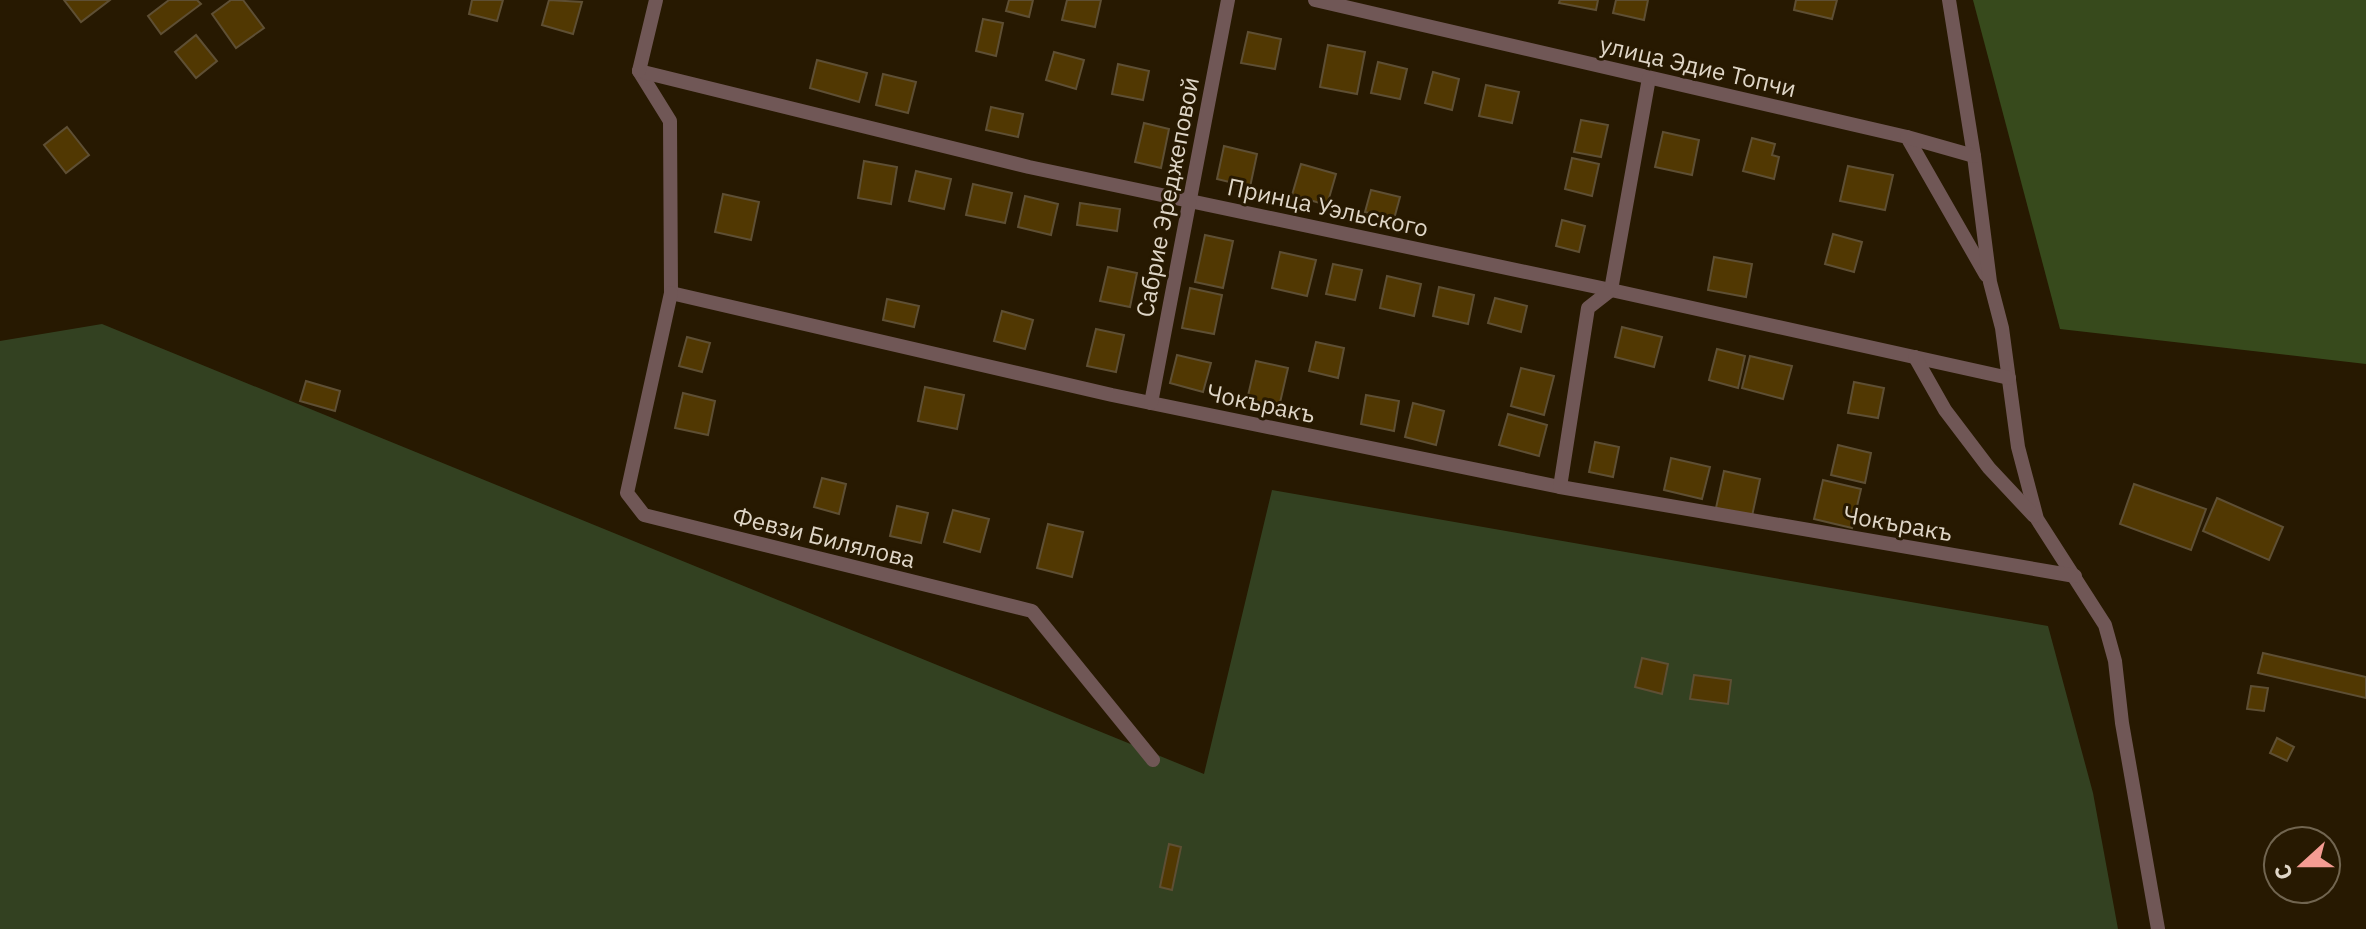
<svg xmlns="http://www.w3.org/2000/svg" width="2366" height="929" viewBox="0 0 2366 929" font-family="'IBM Plex Sans',sans-serif">
	<style>
		.green { fill: #334121 }
		.forest { fill: #374a1c }
		.building { fill: #513802; stroke: #5e4f34; stroke-width: 2 }
		.lines { fill: none; stroke-linecap: round; stroke-linejoin: round }
		.street { stroke: #705756; stroke-width: 14 }
		.labels { text-anchor: middle; dominant-baseline: central; stroke-width: 6; stroke-linejoin: round; paint-order: stroke }
		.street-label { font-size: 24px; fill: #dfd6c7; stroke: #271901 }
	</style>
	<rect width="100%" height="100%" fill="#271901"/>
	<path class="green" d="M102,324L1204,774L1272,490L2048,626L2093,793L2118,929H0V341Z"/>
	<path class="forest" d="M1973,0H2366V364L2060,329Z"/>
	<g class="building">
		<path d="M64,0H110L81,22Z"/>
		<path d="M169,0H197L201,4L161,34L148,16Z"/>
		<path d="M231,0H243L264,28L236,48L212,14Z"/>
		<path d="M472,0H503L497,21L469,14Z"/>
		<path d="M549,0L582,2L573,34L542,25Z"/>
		<path d="M1009,0H1033L1029,17L1006,11Z"/>
		<path d="M1067,0H1101L1095,27L1062,20Z"/>
		<path d="M1560,0H1598L1596,10L1559,3Z"/>
		<path d="M1616,0H1648L1644,20L1613,13Z"/>
		<path d="M1796,0H1837L1832,19L1794,10Z"/>
		<path d="M983,19L1003,23L996,56L976,51Z"/>
		<path d="M1248,32L1281,39L1275,69L1241,63Z"/>
		<path d="M196,35L217,61L196,78L175,52Z"/>
		<path d="M1328,45L1365,52L1357,94L1320,87Z"/>
		<path d="M1054,52L1084,60L1076,89L1046,80Z"/>
		<path d="M817,60L867,73L859,102L810,88Z"/>
		<path d="M1378,62L1407,69L1400,99L1371,93Z"/>
		<path d="M1118,64L1149,71L1143,100L1112,94Z"/>
		<path d="M1433,72L1459,79L1452,110L1425,103Z"/>
		<path d="M883,74L916,82L908,113L876,105Z"/>
		<path d="M1486,85L1519,92L1512,123L1479,116Z"/>
		<path d="M991,107L1023,114L1018,137L986,130Z"/>
		<path d="M1581,120L1608,125L1601,157L1574,152Z"/>
		<path d="M1144,123L1169,129L1161,168L1135,162Z"/>
		<path d="M67,127L89,155L66,173L44,145Z"/>
		<path d="M1663,132L1699,140L1692,175L1655,167Z"/>
		<path d="M1752,138L1775,144L1772,155L1779,157L1774,179L1743,171Z"/>
		<path d="M1224,146L1257,154L1250,187L1217,179Z"/>
		<path d="M1572,158L1599,164L1592,196L1565,189Z"/>
		<path d="M864,161L897,167L891,204L858,198Z"/>
		<path d="M1301,164L1336,174L1327,205L1292,195Z"/>
		<path d="M1848,166L1893,175L1885,210L1840,201Z"/>
		<path d="M916,171L951,179L944,209L909,201Z"/>
		<path d="M973,184L1012,193L1005,223L966,215Z"/>
		<path d="M1371,190L1400,197L1394,219L1365,212Z"/>
		<path d="M723,194L759,202L751,240L715,232Z"/>
		<path d="M1025,196L1058,204L1051,235L1018,227Z"/>
		<path d="M1080,203L1120,209L1117,231L1077,225Z"/>
		<path d="M1562,220L1585,226L1579,252L1556,246Z"/>
		<path d="M1833,234L1862,242L1854,272L1825,264Z"/>
		<path d="M1205,235L1233,241L1223,288L1195,282Z"/>
		<path d="M1280,252L1316,260L1307,296L1272,288Z"/>
		<path d="M1714,257L1752,264L1746,297L1708,290Z"/>
		<path d="M1333,264L1362,270L1355,300L1326,294Z"/>
		<path d="M1108,267L1137,273L1130,307L1100,301Z"/>
		<path d="M1387,276L1421,284L1414,316L1380,308Z"/>
		<path d="M1439,287L1474,295L1468,324L1433,316Z"/>
		<path d="M1190,288L1222,295L1214,334L1182,328Z"/>
		<path d="M1495,298L1527,306L1521,332L1488,323Z"/>
		<path d="M887,299L919,306L914,327L883,320Z"/>
		<path d="M1002,311L1033,320L1025,349L994,341Z"/>
		<path d="M1622,327L1662,337L1654,367L1615,357Z"/>
		<path d="M1096,329L1124,335L1116,372L1087,366Z"/>
		<path d="M687,337L710,343L702,372L679,366Z"/>
		<path d="M1316,342L1344,348L1338,378L1309,371Z"/>
		<path d="M1717,349L1745,356L1738,388L1709,380Z"/>
		<path d="M1177,355L1211,363L1203,392L1170,383Z"/>
		<path d="M1750,356L1792,366L1783,399L1742,388Z"/>
		<path d="M1256,361L1288,368L1279,407L1247,400Z"/>
		<path d="M1521,368L1554,376L1544,415L1511,406Z"/>
		<path d="M306,381L340,391L335,411L300,401Z"/>
		<path d="M1854,382L1884,388L1878,418L1848,413Z"/>
		<path d="M925,387L964,395L957,429L918,421Z"/>
		<path d="M683,393L715,401L708,435L675,428Z"/>
		<path d="M1366,395L1399,401L1394,431L1361,424Z"/>
		<path d="M1413,403L1444,411L1436,445L1405,437Z"/>
		<path d="M1508,414L1547,425L1539,456L1499,445Z"/>
		<path d="M1595,442L1619,447L1613,477L1589,472Z"/>
		<path d="M1838,445L1871,453L1865,483L1831,475Z"/>
		<path d="M1671,458L1710,467L1702,499L1664,490Z"/>
		<path d="M1724,471L1760,479L1752,516L1716,508Z"/>
		<path d="M822,478L846,484L839,514L814,507Z"/>
		<path d="M1823,480L1861,489L1852,528L1814,519Z"/>
		<path d="M2134,484L2206,509L2191,550L2120,524Z"/>
		<path d="M2217,498L2283,527L2269,560L2203,531Z"/>
		<path d="M897,506L928,513L921,543L890,536Z"/>
		<path d="M953,510L989,519L980,552L944,542Z"/>
		<path d="M1048,524L1083,532L1072,577L1037,568Z"/>
		<path d="M2263,653L2366,677V698L2258,673Z"/>
		<path d="M1642,658L1668,664L1662,694L1635,687Z"/>
		<path d="M1694,675L1731,680L1728,704L1690,699Z"/>
		<path d="M2251,686L2268,688L2264,711L2247,709Z"/>
		<path d="M2277,738L2294,747L2287,761L2270,753Z"/>
		<path d="M1169,844L1181,847L1172,890L1160,887Z"/>
	</g>
	<g class="lines">
		<g class="street">
			<path d="M1315,0L1907,137L1986,275"/>
			<path d="M1949,0L1974,156L1990,282L2002,328L2018,447L2037,519L2105,625L2115,661L2122,723L2158,929"/>
			<path d="M639,71L670,121L671,293L1112,395L1560,487L2075,576"/>
			<path d="M639,71L1029,167L1611,290L2009,378"/>
			<path d="M639,71L656,0"/>
			<path d="M1907,137L1974,156"/>
			<path d="M671,293L627,493L644,515L1032,611L1153,760"/>
			<path d="M1915,357L1945,410L1989,468L2034,516"/>
			<path d="M1151,403L1228,0"/>
			<path d="M1560,487L1588,308L1611,290L1649,78"/>
		</g>
	</g>
	<g class="labels">
		<g class="street-label">
			<text transform="translate(1698 66) rotate(13)">улица Эдие Топчи</text>
			<text transform="translate(1167 197) rotate(-79)">Сабрие Эреджеповой</text>
			<text transform="translate(1328 207) rotate(12)">Принца Уэльского</text>
			<text transform="translate(1261 403) rotate(12)">Чокъракъ</text>
			<text transform="translate(1898 523) rotate(10)">Чокъракъ</text>
			<text transform="translate(824 537) rotate(14)">Февзи Билялова</text>
		</g>
	</g>
	<g transform="translate(2302 865) rotate(249)"><circle r="38" fill="#271901" stroke="#716550" stroke-width="2"/>
	<path d="M0-6L14 30L0 20L-14 30Z" fill="#f59c93"/>
	<text y="-12" font-size="22" font-weight="bold" text-anchor="middle" fill="#dfd6c7">С</text>
	</g>
</svg>
